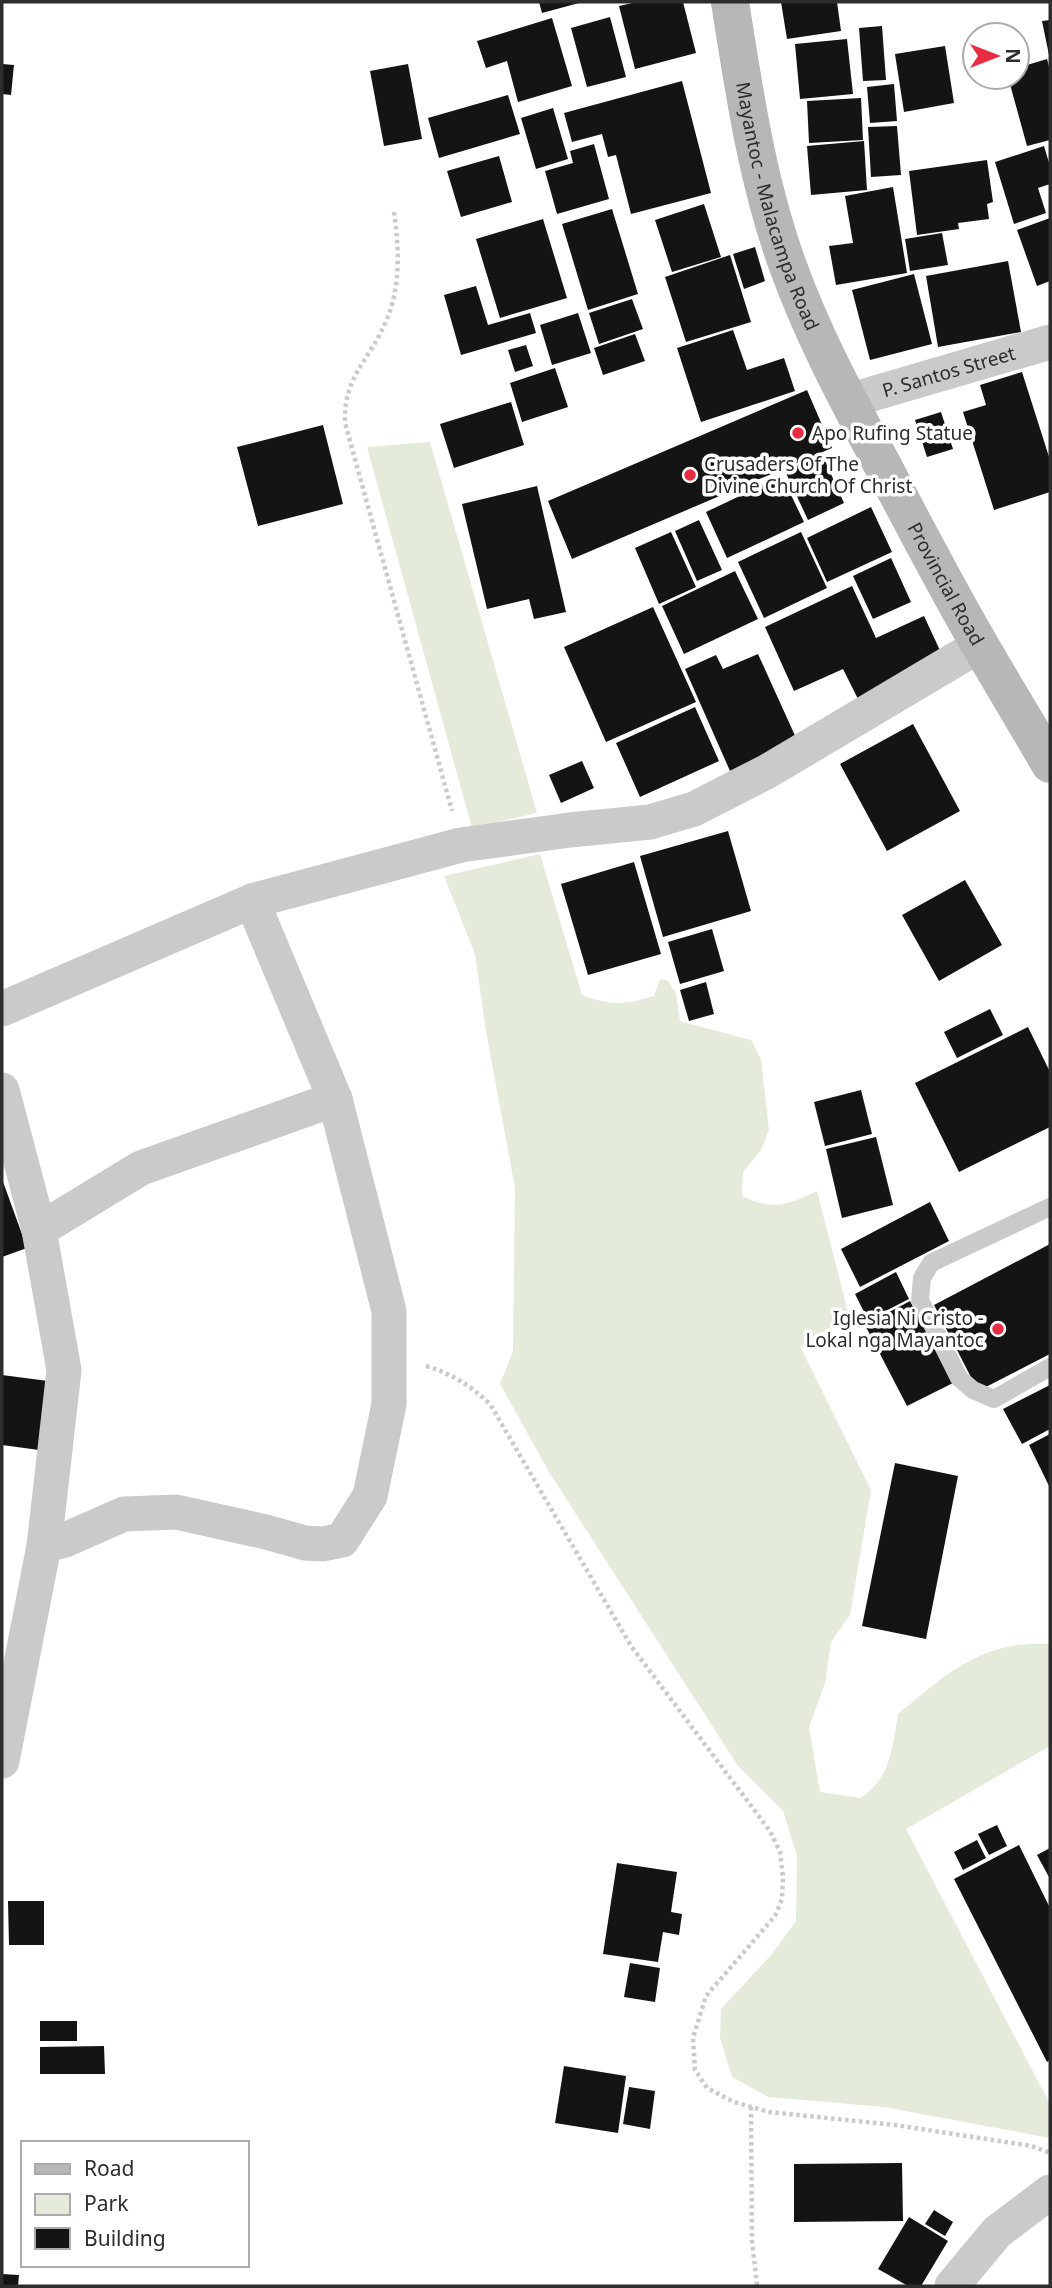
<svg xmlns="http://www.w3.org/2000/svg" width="1052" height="2288" viewBox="0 0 1052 2288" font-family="'Noto Sans',sans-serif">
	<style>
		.green { fill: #e4ebda }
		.building { fill: #141414 }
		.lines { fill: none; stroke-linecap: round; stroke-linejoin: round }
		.path { stroke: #cacaca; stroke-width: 4.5; stroke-dasharray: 3.5 3.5; stroke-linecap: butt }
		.lane { stroke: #cacaca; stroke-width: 18 }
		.street { stroke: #cacaca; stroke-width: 35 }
		.secondary { stroke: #b7b7b7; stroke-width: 38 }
		.poi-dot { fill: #e82c43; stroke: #fff; stroke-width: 2.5 }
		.labels { text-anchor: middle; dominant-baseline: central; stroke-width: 7; stroke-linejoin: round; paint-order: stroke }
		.street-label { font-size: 19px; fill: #2d2d2d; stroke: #fff }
		.poi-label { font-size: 19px; fill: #2d2d2d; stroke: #fff; text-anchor: start }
	</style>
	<rect width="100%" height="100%" fill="#fff"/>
	<g class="green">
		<path d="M430,442L537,813L472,828L367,447Z"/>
		<path d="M540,854L582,995C611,1006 624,1005 654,996L660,979L667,980L676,993L680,1021L751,1040L761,1059L769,1130L761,1150L743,1172L742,1196C773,1211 787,1205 817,1191L849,1316L800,1346L871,1490L850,1615L831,1642L825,1683L809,1727L820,1792L861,1798C891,1777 892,1749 898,1714C948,1673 981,1640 1050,1644V1746L906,1829L1050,2104V2138L884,2107L768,2097L732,2077L720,2038L721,2009L772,1954L796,1921L797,1856L783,1811L738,1766L549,1472L500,1384L513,1351L515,1188L486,1031L475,954L444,876Z"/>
	</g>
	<g class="building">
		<path d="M539,2H579V3L542,13Z"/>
		<path d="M637,2H683L696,53L635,69L619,6Z"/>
		<path d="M781,2H837L841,31L787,39Z"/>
		<path d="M610,17L626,77L587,87L571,28Z"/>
		<path d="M552,18L572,86L518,102L507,61L486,68L477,41Z"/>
		<path d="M1050,20V55H1049L1042,21Z"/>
		<path d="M882,26L886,80L863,81L859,28Z"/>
		<path d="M847,39L853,94L800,99L795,44Z"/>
		<path d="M945,46L954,103L904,112L895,54Z"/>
		<path d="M1047,59L1050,70V140L1027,146L1008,77H1017V68Z"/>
		<path d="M2,64L14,65L11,95L2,94Z"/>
		<path d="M408,64L422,139L384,146L370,71Z"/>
		<path d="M682,81L711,193L631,214L616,155L608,157L602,134L572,142L564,113Z"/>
		<path d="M894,84L897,121L870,123L867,87Z"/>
		<path d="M508,95L520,134L439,158L428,118Z"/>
		<path d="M861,98L863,140L809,143L807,101Z"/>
		<path d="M553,108L568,159L536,169L521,118Z"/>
		<path d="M897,126L901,175L871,177L868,127Z"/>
		<path d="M864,141L867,190L811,195L807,146Z"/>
		<path d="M594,144L609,199L557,214L545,171L573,163L570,151Z"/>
		<path d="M1044,146L1050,166V184L1038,188L1046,213L1014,224L995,162Z"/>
		<path d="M499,156L512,202L461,217L447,171Z"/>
		<path d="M987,160L993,202L987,204L989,219L958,223L959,229L917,235L909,171Z"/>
		<path d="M893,187L907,273L836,285L829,246L853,243L845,196Z"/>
		<path d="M704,204L721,257L672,272L655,220Z"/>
		<path d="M612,209L638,294L588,310L562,224Z"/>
		<path d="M1050,218V281L1037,286L1017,230Z"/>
		<path d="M543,219L567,298L500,318L476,239Z"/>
		<path d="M942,233L948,265L910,271L905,239Z"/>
		<path d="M755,247L765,281L744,289L733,254Z"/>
		<path d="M730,255L751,322L686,342L665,277Z"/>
		<path d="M1008,261L1021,332L938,347L926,276Z"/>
		<path d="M914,274L932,344L870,360L852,290Z"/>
		<path d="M476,286L488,325L530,313L536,333L461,355L444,295Z"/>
		<path d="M632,299L643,329L599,344L589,313Z"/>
		<path d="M578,313L591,353L552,365L540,325Z"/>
		<path d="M733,330L747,370L784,358L795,391L701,422L677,348Z"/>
		<path d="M635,334L645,361L603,375L594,348Z"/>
		<path d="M526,345L533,366L515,372L508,350Z"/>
		<path d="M555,368L568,407L522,422L510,383Z"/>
		<path d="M1022,372L1050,460V492L994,510L963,412L986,405L980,385Z"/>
		<path d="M807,390L832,448L572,559L548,501Z"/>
		<path d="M511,402L524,445L454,468L440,424Z"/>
		<path d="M941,412L953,449L927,457L915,420Z"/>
		<path d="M323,425L343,504L258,526L237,447Z"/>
		<path d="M822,454L844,503L808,520L785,471Z"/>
		<path d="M782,476L804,522L727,558L706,512Z"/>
		<path d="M537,486L566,612L534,619L529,599L487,609L462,504Z"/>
		<path d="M871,507L892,552L827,582L807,538Z"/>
		<path d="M699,520L722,570L697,581L675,531Z"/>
		<path d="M671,532L696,587L659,604L635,548Z"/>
		<path d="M801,532L827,588L764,618L738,562Z"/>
		<path d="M891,558L911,602L873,619L853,576Z"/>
		<path d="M735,571L758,619L684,654L662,606Z"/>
		<path d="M852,586L876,638L924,616L944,659L858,699L843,669L794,691L765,627Z"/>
		<path d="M653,607L696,702L606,742L564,647Z"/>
		<path d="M758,654L797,740L730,771L685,669L716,655L723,669Z"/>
		<path d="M695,707L719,761L640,797L616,743Z"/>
		<path d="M913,724L960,811L887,851L840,764Z"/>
		<path d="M582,761L594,788L561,803L549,775Z"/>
		<path d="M728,831L751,911L663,937L640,856Z"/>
		<path d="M634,862L661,954L588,975L561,884Z"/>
		<path d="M965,880L1002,945L939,981L902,915Z"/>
		<path d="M712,929L724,971L680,984L668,942Z"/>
		<path d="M706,982L714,1014L689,1021L680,990Z"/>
		<path d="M990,1009L1003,1035L957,1058L944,1032Z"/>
		<path d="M1028,1027L1050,1072V1127L959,1172L915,1083Z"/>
		<path d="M861,1090L872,1134L825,1146L814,1102Z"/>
		<path d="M876,1137L893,1205L842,1218L826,1149Z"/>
		<path d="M2,1179L27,1248L2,1257Z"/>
		<path d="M930,1202L949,1241L860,1287L841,1249Z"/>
		<path d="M1050,1244V1354L978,1391L934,1305Z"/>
		<path d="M896,1272L909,1299L868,1320L855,1294Z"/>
		<path d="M910,1301L953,1383L907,1406L865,1325Z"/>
		<path d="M2,1375L48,1381L39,1450L2,1445Z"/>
		<path d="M1050,1385V1429L1022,1444L1003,1409Z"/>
		<path d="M1050,1434V1488L1029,1445Z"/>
		<path d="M895,1463L958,1476L926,1639L862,1626Z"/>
		<path d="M997,1825L1007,1846L989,1855L978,1834Z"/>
		<path d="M977,1840L986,1858L963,1870L954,1852Z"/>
		<path d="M1019,1845L1050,1908V2060L1047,2062L954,1879Z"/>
		<path d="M1050,1848V1879L1037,1855Z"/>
		<path d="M617,1863L677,1872L671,1912L682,1914L679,1935L663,1932L658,1962L603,1954Z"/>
		<path d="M8,1901H44V1945H9Z"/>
		<path d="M630,1963L660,1968L655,2002L624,1997Z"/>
		<rect x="40" y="2021" width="37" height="20"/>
		<path d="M104,2046L105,2074H40V2047Z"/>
		<path d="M564,2066L626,2076L618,2133L555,2123Z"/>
		<path d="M629,2087L655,2091L650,2129L623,2124Z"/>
		<path d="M902,2163L903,2221L794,2222V2164Z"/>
		<path d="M934,2210L953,2222L945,2236L925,2224Z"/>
		<path d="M909,2217L948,2241L921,2286H908L878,2269Z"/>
		<path d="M2,2274L19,2275L18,2286H2Z"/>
	</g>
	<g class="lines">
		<g class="path">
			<path d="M394,212C399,249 401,284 387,319C371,359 343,376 345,423L452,811"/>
			<path d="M426,1366C452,1374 470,1385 490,1404L631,1646L770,1831L780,1852L783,1877L782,1899L775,1916L706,1996L693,2038L695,2070L707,2088L734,2102L769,2112L895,2125L1032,2146L1050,2153"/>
			<path d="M751,2107L752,2240L757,2286"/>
		</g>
		<path class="lane" d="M1050,1207L931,1263L922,1278L920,1300L959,1378L973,1390L994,1399L1050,1367"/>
		<g class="street">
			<path id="s1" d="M848,401L1050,342"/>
			<path d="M2,1009L252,901L461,845L570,830L650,822L694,809L768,771L980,645"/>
			<path d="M2,1090L39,1230L64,1370L44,1546L2,1761"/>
			<path d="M39,1230L141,1168L335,1099"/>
			<path d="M44,1546L65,1540L124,1514L176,1512L266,1532L305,1543L323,1544L342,1540L370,1496L389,1404V1311L335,1099L252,901"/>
			<path d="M952,2286L997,2232L1050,2192"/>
		</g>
		<path class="secondary" id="s2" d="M730,2C744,90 757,182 788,266C813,336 849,402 884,468C915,527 946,587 980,645C1003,685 1027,724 1050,764"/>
	</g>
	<g class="poi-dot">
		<circle cx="798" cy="433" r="7"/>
		<circle cx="690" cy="475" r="7"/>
		<circle cx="998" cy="1329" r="7"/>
	</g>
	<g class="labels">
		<g class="street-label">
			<text stroke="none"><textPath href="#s2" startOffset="210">Mayantoc - Malacampa Road</textPath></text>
			<text stroke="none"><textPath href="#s1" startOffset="105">P. Santos Street</textPath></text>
			<text stroke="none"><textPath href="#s2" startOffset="626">Provincial Road</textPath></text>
		</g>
		<g class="poi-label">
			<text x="812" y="433">Apo Rufing Statue</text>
			<text x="704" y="464">Crusaders Of The<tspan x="704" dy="22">Divine Church Of Christ</tspan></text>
			<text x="984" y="1318" text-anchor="end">Iglesia Ni Cristo -<tspan x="984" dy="22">Lokal nga Mayantoc</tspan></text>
		</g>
	</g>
	<rect width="1052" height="2288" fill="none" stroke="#2d2d2d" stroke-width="7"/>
	<rect x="21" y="2141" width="228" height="126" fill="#ffffff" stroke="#ababab" stroke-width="2"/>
	<rect x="35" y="2164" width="35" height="10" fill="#b7b7b7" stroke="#ababab" stroke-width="2"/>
	<text x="84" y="2176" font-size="21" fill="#2d2d2d">Road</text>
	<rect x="35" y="2194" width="35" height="21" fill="#e4ebda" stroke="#ababab" stroke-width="2"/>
	<text x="84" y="2211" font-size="21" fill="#2d2d2d">Park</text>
	<rect x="35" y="2228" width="35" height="21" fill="#141414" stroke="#ababab" stroke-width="2"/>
	<text x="84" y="2246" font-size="21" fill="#2d2d2d">Building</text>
	<g transform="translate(996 56) rotate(90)"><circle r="33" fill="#ffffff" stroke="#ababab" stroke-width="2"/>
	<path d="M0-5L12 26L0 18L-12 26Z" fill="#e82c43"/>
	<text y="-10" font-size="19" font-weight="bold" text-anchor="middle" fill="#2d2d2d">N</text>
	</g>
</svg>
